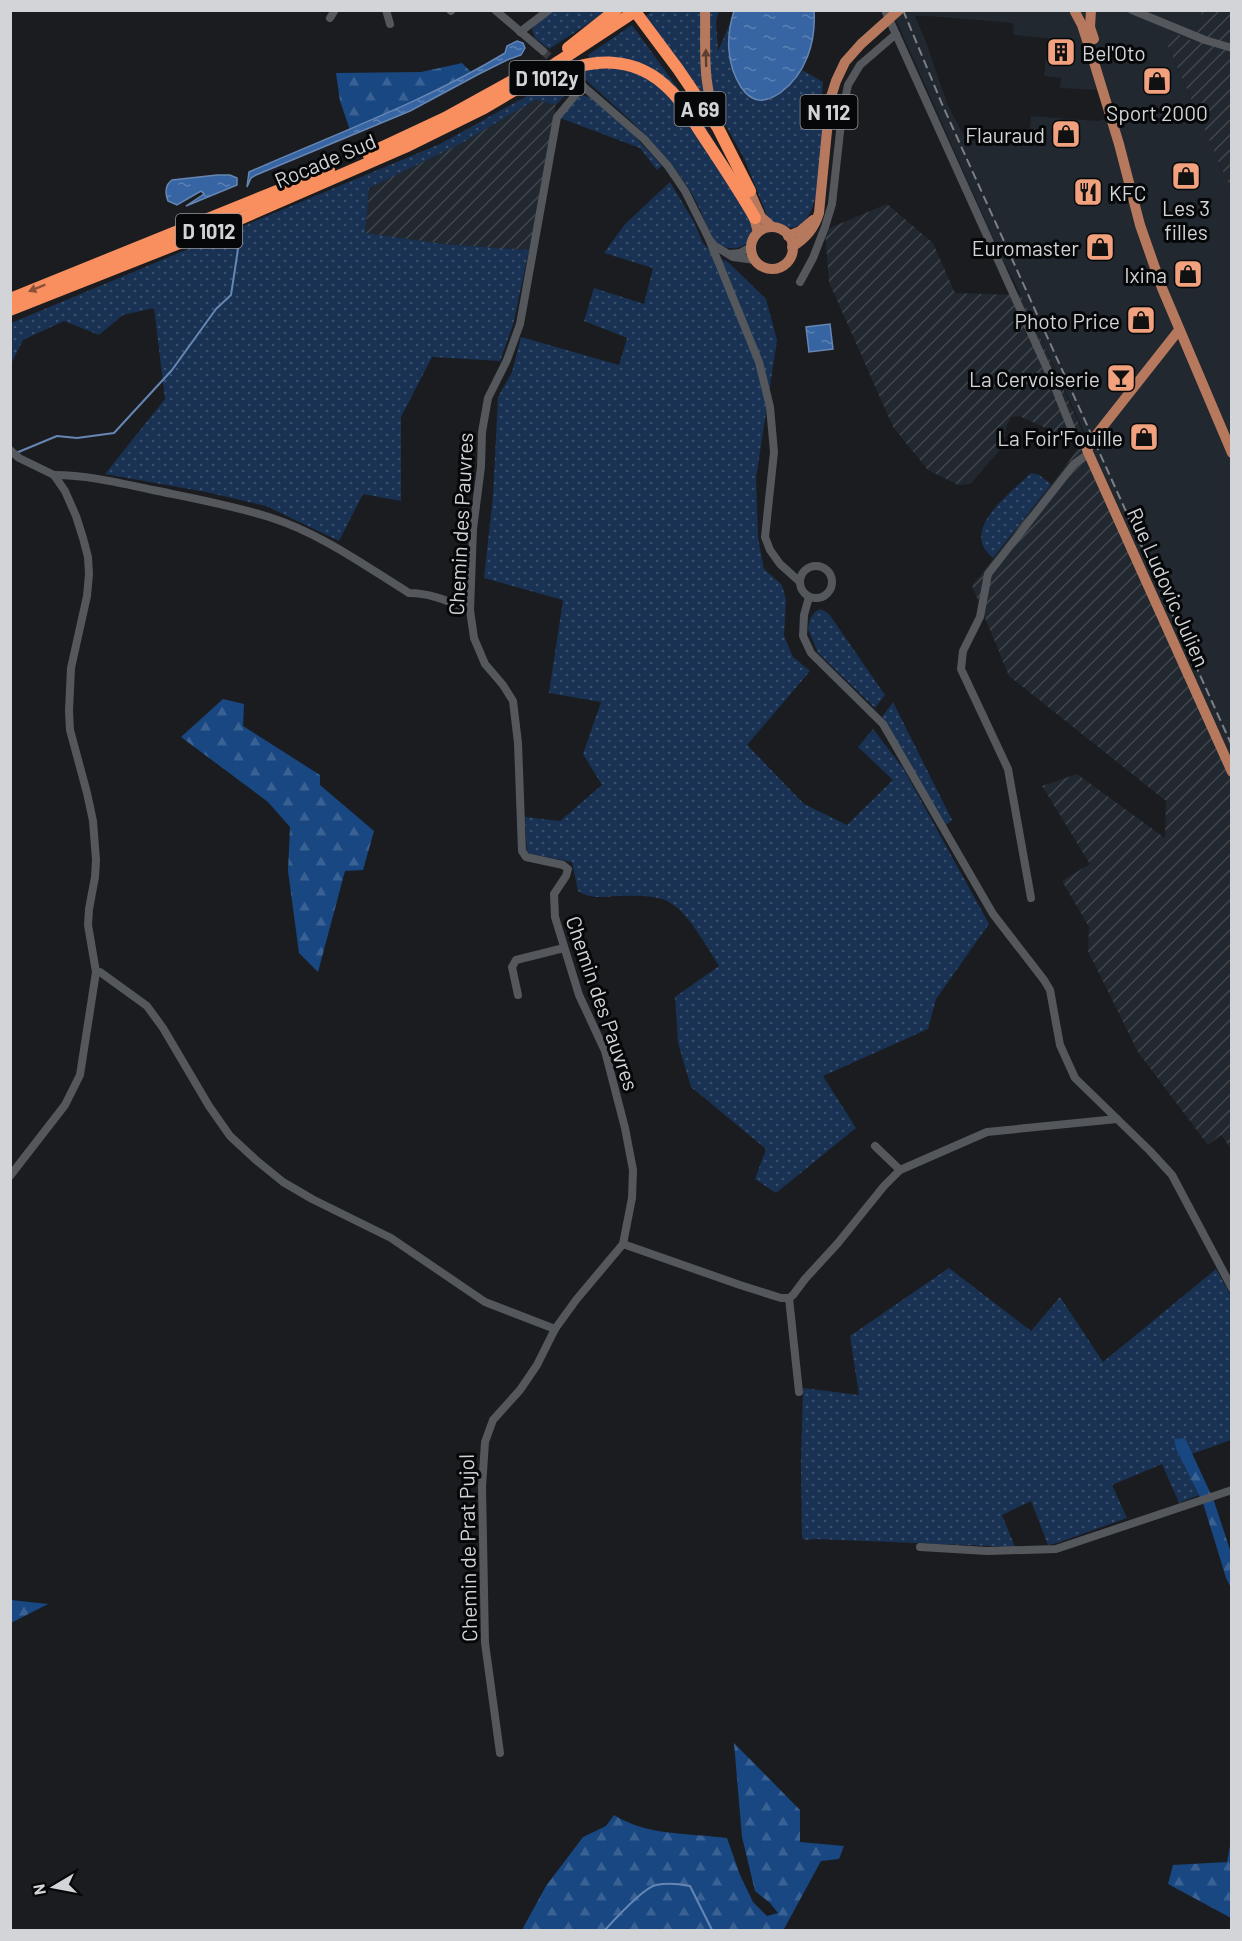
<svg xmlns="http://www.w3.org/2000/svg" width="1242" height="1941" viewBox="0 0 1242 1941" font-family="Barlow,sans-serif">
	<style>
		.built { fill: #222830; fill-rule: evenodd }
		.industrial { fill: url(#industrial-furrows) }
		.grass { fill: url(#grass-dots) }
		.forest { fill: url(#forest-firs) }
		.water { fill: url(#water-ripples); stroke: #6686b3; stroke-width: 1.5 }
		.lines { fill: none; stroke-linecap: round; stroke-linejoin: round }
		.stream { stroke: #6686b3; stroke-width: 2 }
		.minor-tunnel { stroke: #36383b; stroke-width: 8; stroke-dasharray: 8 4; stroke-linecap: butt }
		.minor { stroke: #54575b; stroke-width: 8 }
		.major { stroke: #b7795d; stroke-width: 10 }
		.highway { stroke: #f98f5e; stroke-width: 12 }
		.rail { stroke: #7e7f83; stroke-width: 2; stroke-dasharray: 9 4.5; stroke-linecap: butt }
		.oneway { fill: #5e4032 }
		.oneway2 { fill: #8c5237 }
		.labels { text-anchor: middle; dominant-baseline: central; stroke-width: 6; stroke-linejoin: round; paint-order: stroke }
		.shield { fill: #060708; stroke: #969699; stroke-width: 1.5 }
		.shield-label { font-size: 20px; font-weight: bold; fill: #d3d4d7 }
		.poi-label { font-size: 21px; fill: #d3d4d7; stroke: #060708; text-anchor: end }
		.street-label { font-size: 21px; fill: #d3d4d7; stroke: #060708 }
	</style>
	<defs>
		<pattern id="industrial-furrows" width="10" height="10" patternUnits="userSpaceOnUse" patternTransform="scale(1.5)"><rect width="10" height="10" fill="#222830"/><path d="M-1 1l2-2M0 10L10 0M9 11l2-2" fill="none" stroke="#41464d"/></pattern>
		<pattern id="grass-dots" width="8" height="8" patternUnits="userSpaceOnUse" patternTransform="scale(1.5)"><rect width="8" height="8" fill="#193253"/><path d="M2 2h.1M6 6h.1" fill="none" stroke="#3a4f6b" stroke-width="1.8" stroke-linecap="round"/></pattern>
		<pattern id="forest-firs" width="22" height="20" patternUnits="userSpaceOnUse" patternTransform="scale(1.5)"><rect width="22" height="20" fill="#184782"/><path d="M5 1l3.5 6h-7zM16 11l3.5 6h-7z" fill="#396193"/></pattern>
		<pattern id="water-ripples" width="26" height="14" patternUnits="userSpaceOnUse" patternTransform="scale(1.5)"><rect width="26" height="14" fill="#3765a3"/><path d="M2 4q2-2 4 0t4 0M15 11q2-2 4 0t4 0" fill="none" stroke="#5c81b3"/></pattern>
	</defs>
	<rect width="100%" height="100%" fill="#1a1c20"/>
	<path class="built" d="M892,11H1202L1194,42L1170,31L1167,44L1231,190V762L1091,450L1100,439L1094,430L1087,438L1021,295L1003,260ZM915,16H928L1013,23L1014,35L1053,39L1052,59H1046L1044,76L1061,78L1060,88L1099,90L1107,118L1098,121L1031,116L1028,144L966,140L947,103L926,42Z"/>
	<g class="industrial">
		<path d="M1202,11H1231V190L1167,44L1170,31L1194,42Z"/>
		<path d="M535,100L556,105L529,250L444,244L365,233L369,188L462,143Z"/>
		<path d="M887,204L933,243L955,293L1021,295L1231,762V1149L1221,1135L1208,1145L1138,1052L1088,951L1089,927L1062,881L1090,864L1042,786L1077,774L1165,838L1166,801L1009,676L972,586L1067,464L1078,448L1070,439L1019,416L1011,417L1007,425L1001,449L970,484L958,485L928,470L893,427L829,282L825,230Z"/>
	</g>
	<g class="grass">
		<path d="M553,11H608L549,49L535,38L532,29L536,24Z"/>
		<path d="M653,11H702L704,91L701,92L645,16Z"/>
		<path d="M709,11H719L716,21L718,51L731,21C729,35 727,49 730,63C734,81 746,101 766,100C779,99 795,79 802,70L823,82L820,115L825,123C821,154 823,260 768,218L744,158L721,117L712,95L710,77Z"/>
		<path d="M632,25L702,122L717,146L667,82L589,58L588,55Z"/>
		<path d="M592,65C610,68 628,69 645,77C674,91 690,127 707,153C719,171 732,188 742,206C746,213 754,223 753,231C750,251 726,253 715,240C706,229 703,214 697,203C678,167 649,137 619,110C604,96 589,83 575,70Z"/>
		<path d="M563,76C569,82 575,86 571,94H566L556,105L535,100L462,143L369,188L365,233L444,244L529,250L513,325L500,361L432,357L401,417V501L363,494L339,541L266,506L206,492L105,474L165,399L154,308L123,315L99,335L64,321L23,340L11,364V323L440,144Z"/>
		<path d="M581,95L589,97L628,129L662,166L657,170L640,148L560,118Z"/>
		<path d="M670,182L694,222L703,243L714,255L729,263L766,299L777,340L756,478L758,538L764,569L782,585L786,600L784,636L793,657L810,671L747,745L804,804L847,825L893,780L858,747L873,729L903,768L989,924L936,999L928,1029L823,1076L856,1128L776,1193L755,1179L766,1149L691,1087L678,1043L675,997L719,966C708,949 689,914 672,904C658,894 634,896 617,896C603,897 590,899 578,891L572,862L527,853L525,817L560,821L602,785L583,754L601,702L549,693L563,600L484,578L493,496L498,397L512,372L521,337L619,365L627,338L584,321L594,288L644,304L653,268L604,253L625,224Z"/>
		<path d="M1031,473L1039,475L1051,484L993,558C958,530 1011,493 1031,473Z"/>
		<path d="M821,609L829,614L885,695L875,708L818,653L808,629L810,619L815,612Z"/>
		<path d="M893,702L952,820L946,825L882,717Z"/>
		<path d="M949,1268L1031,1331L1060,1297L1103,1362L1216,1269L1231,1296V1440L1192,1454L1185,1438L1174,1439L1176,1449L1199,1495L1179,1503L1162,1464L1112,1485L1127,1518L1057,1543L1048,1545L1031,1501L1002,1515L1015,1547L816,1539L804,1540L802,1537L801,1463L803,1388L859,1395L850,1336Z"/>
	</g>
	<g class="forest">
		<path d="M462,63L471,72L426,96L350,130L340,101L336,73L421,72Z"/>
		<path d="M223,699L244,704L243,726L320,775V785L374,831L363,870L345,871L318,972L299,953L288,871L290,827L268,802L181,737Z"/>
		<path d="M1185,1438L1214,1501L1231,1553V1588L1226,1578L1203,1503L1176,1449L1174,1439Z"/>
		<path d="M11,1600L48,1604L11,1623Z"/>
		<path d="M734,1743L800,1810V1842L844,1846L839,1859L821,1861L784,1929L785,1930H524L523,1928L546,1886L583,1837L606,1826L614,1815C647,1836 689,1833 727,1838L740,1875L753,1902L767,1916L778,1913L770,1903L755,1891L742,1837Z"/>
		<path d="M1231,1840V1918L1168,1884L1173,1865L1227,1862Z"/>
	</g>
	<g class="water">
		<path d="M734,11H814C816,42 806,74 780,93C774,97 767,101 759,100C750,99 745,93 741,87C726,64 726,36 734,11Z"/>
		<path d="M517,41L523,43L525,48L521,55L507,60L479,74L410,111L256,175L251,178L247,187L249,172C335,134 424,102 505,53L507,46Z"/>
		<path d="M217,175H230L237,178V185L186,206L204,194L201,191L177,205L168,201C165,193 165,185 172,180Z"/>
		<path d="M830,324L833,349L809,352L806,327Z"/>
	</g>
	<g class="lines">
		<g class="stream">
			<path d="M16,453L57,436L77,438L114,433L172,370L216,309L231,295L240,236"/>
			<path d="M605,1930C615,1919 643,1888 656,1885C666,1883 680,1884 690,1886L712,1930"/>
		</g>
		<path class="minor-tunnel" d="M543,51L560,66"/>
		<g class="minor">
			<path d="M386,10L390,24"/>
			<path d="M450,10L451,11"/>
			<path d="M495,10L543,51"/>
			<path d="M885,10L1050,375L1074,435L1087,450"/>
			<path d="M1132,10L1205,40L1232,48"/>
			<path d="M330,18L335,10"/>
			<path d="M520,32L549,10"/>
			<path d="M569,74L644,139L668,166L685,191L709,239L715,246L733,257L755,260"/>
			<path d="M709,239L759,362L770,407L774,452L765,537L770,550L780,564L799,581"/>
			<path d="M729,254L740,253L751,247"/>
			<path d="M800,282L813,258L825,227L832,204L842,114L848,85L860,65L896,34"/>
			<path d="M10,450L19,458L54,475L65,491L76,516L83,538L88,557L89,574L87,596L71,668L69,711L70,730L87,793L93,821L96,860L95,877L89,909L88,925L96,972L80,1075L65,1105L10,1176"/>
			<path d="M54,475C88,475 120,483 153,490C192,498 231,505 269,517C320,533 364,565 409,593C431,593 450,602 470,610"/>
			<circle cx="816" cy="582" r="16"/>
			<path d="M809,597L804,615L803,636L811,653L883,724L993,914L1044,980L1050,990L1060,1045L1075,1078L1150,1151L1172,1175L1232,1288"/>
			<path d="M1031,898L1008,769L961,669L963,651L980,617L988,574L1074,464L1088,454"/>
			<path d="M96,972H100L147,1006L163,1028L209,1106L230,1136L256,1160L283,1182L312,1199L391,1238L485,1302L555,1329"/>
			<path d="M518,995L512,967L516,960L564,948"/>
			<path d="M875,1146L900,1170"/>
			<path d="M623,1244L740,1285L781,1298H789L793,1295L805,1279L838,1243L884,1186L900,1170L987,1132L1117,1119"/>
			<path d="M789,1298L799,1392"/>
			<path d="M920,1547L987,1551L1056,1549L1232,1490"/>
			<path d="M500,1753L485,1643L482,1487L485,1442L493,1420L520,1390L537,1365L555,1329L576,1300L623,1244L632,1198L633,1170L625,1128L605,1051L579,995L555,917L554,894L566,876L568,869L563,865L526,857L522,851L518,743L513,701L503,685L485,664L474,638L470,610L473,529L481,467L482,432L488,398L507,360L520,324L557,117L583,86"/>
		</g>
		<g class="major">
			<path d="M705,10C706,48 701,88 719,122"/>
			<path d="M1091,10L1090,27L1094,39"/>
			<path d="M1075,12L1082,25L1093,59L1119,144L1140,225L1162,288L1232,453"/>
			<path d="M747,185L761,217L772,227"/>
			<path d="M752,211L758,232"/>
			<circle cx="772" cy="248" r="21"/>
			<path d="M788,236L800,231L813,220"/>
			<path d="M792,247C806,238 814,229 819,213L830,100L836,81L845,62L861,44L899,10"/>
			<path d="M1179,330L1093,439L1087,450L1232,772"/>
		</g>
		<g class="highway">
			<path d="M634,10L678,69L718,128L750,191"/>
			<path d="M568,48L616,10"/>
			<path d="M548,78C591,57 636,54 671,91C684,104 693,121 703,136C721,163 739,190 755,218"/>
			<path d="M368,154L445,118L523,75"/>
			<path d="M10,299L329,170"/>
			<path d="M10,310L235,221L405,147L484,108L523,85L637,10"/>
		</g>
		<path class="rail" d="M903,10L942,104L1232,746"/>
	</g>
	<defs><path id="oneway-solid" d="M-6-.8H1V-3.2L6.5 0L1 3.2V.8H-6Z" transform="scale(1.5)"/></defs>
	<use class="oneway" href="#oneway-solid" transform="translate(706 58) rotate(-91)"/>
	<use class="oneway2" href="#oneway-solid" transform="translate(37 288) rotate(158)"/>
	<defs>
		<g id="building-square" transform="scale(1.5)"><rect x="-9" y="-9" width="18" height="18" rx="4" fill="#f1a17d" stroke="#060708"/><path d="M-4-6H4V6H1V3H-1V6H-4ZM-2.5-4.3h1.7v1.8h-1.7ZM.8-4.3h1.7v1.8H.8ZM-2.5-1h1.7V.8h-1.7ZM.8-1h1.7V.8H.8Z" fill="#111"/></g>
		<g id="shop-square" transform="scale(1.5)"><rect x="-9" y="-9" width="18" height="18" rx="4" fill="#f1a17d" stroke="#060708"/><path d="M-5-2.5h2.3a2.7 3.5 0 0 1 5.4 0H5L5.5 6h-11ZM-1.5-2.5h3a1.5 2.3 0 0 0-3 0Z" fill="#111"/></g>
		<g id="restaurant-square" transform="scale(1.5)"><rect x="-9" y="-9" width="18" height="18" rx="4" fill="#f1a17d" stroke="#060708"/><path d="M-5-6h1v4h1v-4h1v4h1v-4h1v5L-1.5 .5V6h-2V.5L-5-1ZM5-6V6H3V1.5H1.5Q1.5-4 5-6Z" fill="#111"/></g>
		<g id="bar-square" transform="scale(1.5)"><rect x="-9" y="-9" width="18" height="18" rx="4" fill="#f1a17d" stroke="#060708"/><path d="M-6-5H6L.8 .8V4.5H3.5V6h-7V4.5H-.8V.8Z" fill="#111"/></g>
	</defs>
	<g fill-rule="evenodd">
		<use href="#building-square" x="1061" y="52"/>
		<use href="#shop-square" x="1157" y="81"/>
		<use href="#shop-square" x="1066" y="134"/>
		<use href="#shop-square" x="1186" y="176"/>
		<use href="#restaurant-square" x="1088" y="192"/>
		<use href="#shop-square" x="1100" y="247"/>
		<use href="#shop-square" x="1188" y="274"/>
		<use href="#shop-square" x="1141" y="320"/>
		<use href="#bar-square" x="1121" y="378"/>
		<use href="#shop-square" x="1144" y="437"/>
	</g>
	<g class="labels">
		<g class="shield">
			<rect x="509.5" y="61" width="75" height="34" rx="4.5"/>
			<rect x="674.5" y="92" width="51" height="34" rx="4.5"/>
			<rect x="800.5" y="95" width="57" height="34" rx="4.5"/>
			<rect x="176" y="214" width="66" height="34" rx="4.5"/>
		</g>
		<g class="shield-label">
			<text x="547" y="78">D 1012y</text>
			<text x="700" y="109">A 69</text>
			<text x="829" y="112">N 112</text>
			<text x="209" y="231">D 1012</text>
		</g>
		<g class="poi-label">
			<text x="1082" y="52" text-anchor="start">Bel'Oto</text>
			<text x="1157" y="112" text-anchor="middle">Sport 2000</text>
			<text x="1045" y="134">Flauraud</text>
			<text x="1109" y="192" text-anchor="start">KFC</text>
			<text x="1186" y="207" text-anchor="middle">Les 3<tspan x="1186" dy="24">filles</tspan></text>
			<text x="1079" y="247">Euromaster</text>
			<text x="1167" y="274">Ixina</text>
			<text x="1120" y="320">Photo Price</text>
			<text x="1100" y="378">La Cervoiserie</text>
			<text x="1123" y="437">La Foir'Fouille</text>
		</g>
		<g class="street-label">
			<text transform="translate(325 160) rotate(-23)">Rocade Sud</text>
			<text transform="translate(460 524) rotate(-87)">Chemin des Pauvres</text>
			<text transform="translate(1169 587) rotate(66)">Rue Ludovic Julien</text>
			<text transform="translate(603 1003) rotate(71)">Chemin des Pauvres</text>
			<text transform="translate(467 1548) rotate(-91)">Chemin de Prat Pujol</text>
		</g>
	</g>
	<rect width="1242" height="1941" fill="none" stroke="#d3d4d7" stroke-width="24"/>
	<g transform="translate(54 1887) rotate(260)" stroke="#060708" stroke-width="4.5" paint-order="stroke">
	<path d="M0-4.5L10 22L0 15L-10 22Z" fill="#d3d4d7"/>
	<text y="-9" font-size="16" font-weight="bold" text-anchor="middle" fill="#d3d4d7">N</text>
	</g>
</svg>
